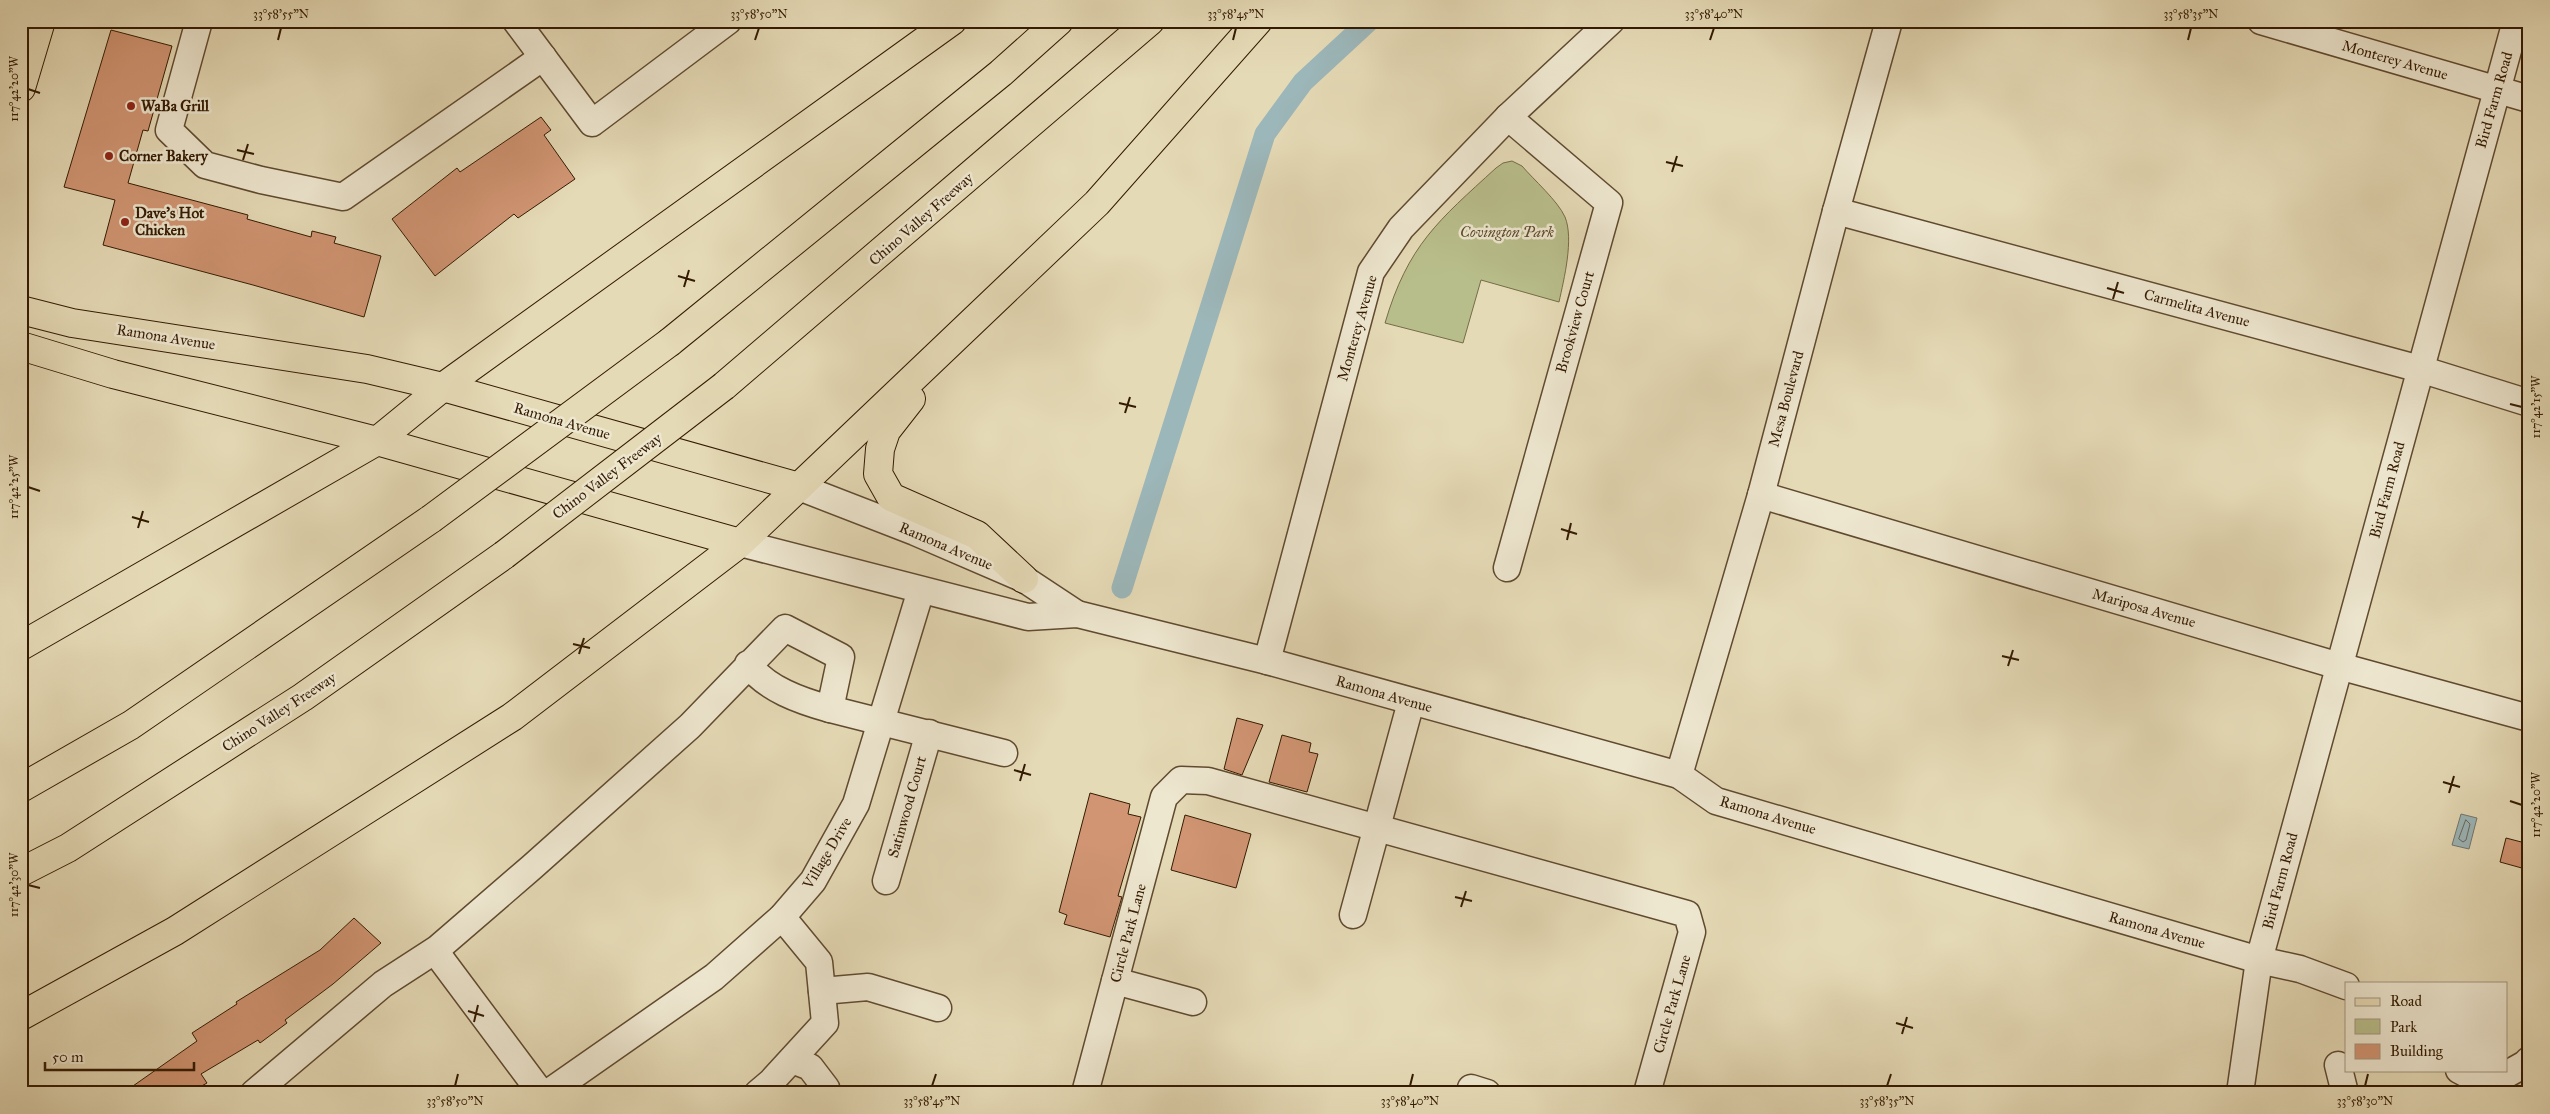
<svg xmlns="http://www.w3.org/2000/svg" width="2550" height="1114" viewBox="0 0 2550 1114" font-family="'IM FELL Great Primer',serif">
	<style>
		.green { fill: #b8be8b; stroke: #766c46 }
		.water { fill: #9cb7ba; stroke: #727870 }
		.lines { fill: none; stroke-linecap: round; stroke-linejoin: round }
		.shore { stroke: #68685e; stroke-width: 1 }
		.canal { stroke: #9cb7ba; stroke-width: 21 }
		.building { fill: #d19573; stroke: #331a02 }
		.minor-casing { stroke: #604a2f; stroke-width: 29 }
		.major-casing { stroke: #331a02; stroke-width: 30 }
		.highway-casing { stroke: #331a02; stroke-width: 30 }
		.minor { stroke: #eee7d0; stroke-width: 26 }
		.major { stroke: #e5dab6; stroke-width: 28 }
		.highway { stroke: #e5dab6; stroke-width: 28 }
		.highway-bridge-casing { stroke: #331a02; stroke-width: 30; stroke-linecap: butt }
		.highway-bridge { stroke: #e5dab6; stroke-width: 28 }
		.ticks { fill: none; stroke: #331a02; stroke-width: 2 }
		.poi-dot { fill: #8f2418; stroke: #eee7d0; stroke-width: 2 }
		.labels { text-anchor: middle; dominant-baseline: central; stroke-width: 5; stroke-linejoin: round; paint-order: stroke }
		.street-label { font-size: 15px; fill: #331a02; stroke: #eee7d0 }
		.poi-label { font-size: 15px; font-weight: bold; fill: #331a02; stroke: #eee7d0; text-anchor: start }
		.park-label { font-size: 15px; font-style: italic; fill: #5b4b2b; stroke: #eee7d0 }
		.neatline { fill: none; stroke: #331a02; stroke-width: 2 }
		.ticks-label { font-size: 12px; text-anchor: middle; fill: #331a02 }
	</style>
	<rect width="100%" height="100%" fill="#e5dab6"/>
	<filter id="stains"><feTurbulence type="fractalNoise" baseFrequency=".004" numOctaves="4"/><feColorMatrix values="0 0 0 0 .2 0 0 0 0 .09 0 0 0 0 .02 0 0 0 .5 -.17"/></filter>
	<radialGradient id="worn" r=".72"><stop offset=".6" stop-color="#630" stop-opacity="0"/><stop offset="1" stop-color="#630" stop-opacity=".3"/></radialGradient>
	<path class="green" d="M1512,161L1522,166C1533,179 1558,201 1565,217C1574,239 1564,279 1559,302L1481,280L1463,343L1385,323C1408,245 1438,221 1496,168L1503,163Z"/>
	<path class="water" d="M2461,814L2477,818L2469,849L2452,845Z"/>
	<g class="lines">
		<path class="shore" d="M2466,820L2470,824L2466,840L2463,842L2459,839Z"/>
		<path class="canal" d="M1122,588L1265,134L1303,82L1369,21"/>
	</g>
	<g class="building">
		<path d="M111,30L172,46L148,131L143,130L128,183L248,215L247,219L311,237L312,231L336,237L334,243L381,256L364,317L253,285L103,245L115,200L64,187Z"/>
		<path d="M541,117L551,130L544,135L575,179L518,218L514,214L435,276L392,219L457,168L460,172Z"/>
		<path d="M1237,718L1263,725L1242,775L1224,769Z"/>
		<path d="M1282,735L1311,743L1309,752L1318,754L1307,792L1269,782Z"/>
		<path d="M1090,793L1130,804L1128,814L1141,817L1118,896L1122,897L1110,937L1064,924L1067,915L1059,912Z"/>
		<path d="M1185,815L1251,834L1236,888L1171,870Z"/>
		<path d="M2506,838L2529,844V870L2500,862Z"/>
		<path d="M354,918L381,943L333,984L285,1020L287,1023L260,1043L258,1040L201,1074L207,1083L189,1093H123L197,1041L192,1033L237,1004L236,1002L320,950Z"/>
	</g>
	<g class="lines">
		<g class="minor-casing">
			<g id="minor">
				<path d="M199,21L169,130L205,165L261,180L343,197L543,57"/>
				<path d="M516,21L592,123L728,21"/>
				<path d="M2261,21L2529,99"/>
				<path d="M1836,211L2420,369L2529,403"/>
				<path d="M799,487L915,532L1024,579L1077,614"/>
				<path d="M1761,495L2339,666L2529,718"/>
				<path d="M740,543L1028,617L1077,614L1267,661L1679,775L1716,801L2259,960L2300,969L2346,986"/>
				<path d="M1507,568L1609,203L1508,117"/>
				<path d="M1267,661L1371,272L1401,228L1508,117L1611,21"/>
				<path d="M830,709L1004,753"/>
				<path d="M1679,775L1761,495L1836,211L1889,21"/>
				<path d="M886,881L929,733"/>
				<path d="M1353,915L1411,702"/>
				<path d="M435,951L541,1093"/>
				<path d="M1115,981L1193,1002"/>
				<path d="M822,991L868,987L938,1008"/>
				<path d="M792,1060L810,1067L826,1088L824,1093"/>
				<path d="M2338,1065L2345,1093"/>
				<path d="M2459,1070L2478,1080L2493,1082"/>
				<path d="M2493,1082L2525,1064L2529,1060"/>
				<path d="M1471,1088L1487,1093"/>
				<path d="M254,1093L383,984L437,949L532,867L690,726L785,628L841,657L830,709C801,701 766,689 748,664"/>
				<path d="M548,1093L714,977L782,917L813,881L856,804L921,590"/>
				<path d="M758,1093L771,1082L825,1023L819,962L782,917"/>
				<path d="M1085,1093L1164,797L1181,780L1208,781L1687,914L1692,932L1647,1093"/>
				<path d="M2240,1093L2259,960L2516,21"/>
			</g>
		</g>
		<g class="major-casing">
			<g id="major">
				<path d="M21,88L41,21"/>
				<path d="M21,310L72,323L367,369L443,387L799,487"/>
				<path d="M21,346L113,374L377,441L740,543"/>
			</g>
		</g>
		<g class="highway-casing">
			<g id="highway">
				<path d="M670,342L1001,73L1059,21"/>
				<path d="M724,386L1150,21"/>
				<path d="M911,399L886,431L880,449L878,474L891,497L977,535L1024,579"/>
				<path d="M21,646L377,441L443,387L952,21"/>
				<path d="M21,788L131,725L431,519"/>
				<path d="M21,872L68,848L303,697L504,555"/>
				<path d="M21,1016L175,931L512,717L740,543L1097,203L1258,21"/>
			</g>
		</g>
		<use href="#minor" class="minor"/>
		<use href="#major" class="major"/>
		<use href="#highway" class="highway"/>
		<g class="highway-bridge-casing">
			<g id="highway-bridge">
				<path d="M431,519L670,342"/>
				<path d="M504,555L724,386"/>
			</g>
		</g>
		<use href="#highway-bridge" class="highway-bridge"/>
	</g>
	<path class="ticks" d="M278,40L281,28M755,40L759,28M1233,40L1236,28M1710,40L1714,28M2188,40L2191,28M28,89L40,93M237,150L254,154M243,160L248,144M1666,162L1683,166M1672,172L1677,156M678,276L695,281M684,287L689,270M2107,288L2124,293M2113,299L2118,282M1119,403L1136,407M2510,404L2522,407M1125,413L1130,397M28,487L40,491M132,517L149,522M138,528L143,511M1561,529L1577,534M1567,540L1571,523M573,644L590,648M579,654L584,638M2002,656L2019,660M2008,666L2013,650M1014,770L1031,775M1020,781L1025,764M2443,782L2460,787M2449,793L2454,776M2510,801L2522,805M28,885L40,888M1455,897L1472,901M1461,907L1466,891M468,1011L484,1016M474,1022L478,1005M1896,1023L1913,1028M1902,1034L1907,1017M455,1086L458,1074M932,1086L936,1074M1410,1086L1413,1074M1887,1086L1891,1074M2365,1086L2368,1074"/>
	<g class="poi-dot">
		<circle cx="131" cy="106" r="5"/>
		<circle cx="109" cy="156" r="5"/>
		<circle cx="125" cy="222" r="5"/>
	</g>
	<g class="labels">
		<g class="street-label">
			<text transform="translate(2395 60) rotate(16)">Monterey Avenue</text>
			<text transform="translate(2494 100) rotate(-74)">Bird Farm Road</text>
			<text transform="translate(921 219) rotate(-41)">Chino Valley Freeway</text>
			<text transform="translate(2197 308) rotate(15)">Carmelita Avenue</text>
			<text transform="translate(1575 322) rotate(-74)">Brookview Court</text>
			<text transform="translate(1357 328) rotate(-74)">Monterey Avenue</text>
			<text transform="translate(166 337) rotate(9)">Ramona Avenue</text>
			<text transform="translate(1786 399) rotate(-75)">Mesa Boulevard</text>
			<text transform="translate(562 421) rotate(16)">Ramona Avenue</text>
			<text transform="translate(607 476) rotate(-37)">Chino Valley Freeway</text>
			<text transform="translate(2387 490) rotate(-75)">Bird Farm Road</text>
			<text transform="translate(946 546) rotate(23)">Ramona Avenue</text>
			<text transform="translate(2144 608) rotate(16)">Mariposa Avenue</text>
			<text transform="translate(1384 694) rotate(16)">Ramona Avenue</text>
			<text transform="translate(279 712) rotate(-33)">Chino Valley Freeway</text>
			<text transform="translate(907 807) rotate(-74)">Satinwood Court</text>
			<text transform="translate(1768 815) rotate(17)">Ramona Avenue</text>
			<text transform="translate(827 853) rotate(-59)">Village Drive</text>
			<text transform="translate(2280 881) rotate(-75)">Bird Farm Road</text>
			<text transform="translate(2157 930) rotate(16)">Ramona Avenue</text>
			<text transform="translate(1128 933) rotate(-75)">Circle Park Lane</text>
			<text transform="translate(1672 1004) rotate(-74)">Circle Park Lane</text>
		</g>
		<g class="poi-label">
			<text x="141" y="106">WaBa Grill</text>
			<text x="119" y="156">Corner Bakery</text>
			<text x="135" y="213">Dave's Hot<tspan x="135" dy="17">Chicken</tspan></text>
		</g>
		<g class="park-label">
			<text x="1507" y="232">Covington Park</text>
		</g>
	</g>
	<rect width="2550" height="1114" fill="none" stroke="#e5dab6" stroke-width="55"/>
	<rect x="2345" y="982" width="162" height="90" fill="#eee7d0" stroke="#a3957e"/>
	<rect x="2355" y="998" width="25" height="8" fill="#e5dab6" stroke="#a3957e"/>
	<text x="2390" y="1006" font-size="15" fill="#331a02">Road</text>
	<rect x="2355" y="1019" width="25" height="15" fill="#b8be8b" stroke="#a3957e"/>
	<text x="2390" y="1032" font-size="15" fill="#331a02">Park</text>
	<rect x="2355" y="1044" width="25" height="15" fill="#d19573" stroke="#a3957e"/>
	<text x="2390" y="1056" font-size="15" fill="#331a02">Building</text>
	<path d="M45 1062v8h149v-8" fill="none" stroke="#331a02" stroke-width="2.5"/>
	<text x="52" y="1062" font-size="15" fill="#331a02" stroke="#eee7d0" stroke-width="4" paint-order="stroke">50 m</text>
	<rect x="28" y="28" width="2494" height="1058" class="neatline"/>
	<g class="ticks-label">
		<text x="281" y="18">33°58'55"N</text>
		<text x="759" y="18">33°58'50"N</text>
		<text x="1236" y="18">33°58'45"N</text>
		<text x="1714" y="18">33°58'40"N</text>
		<text x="2191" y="18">33°58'35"N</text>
		<text transform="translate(14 89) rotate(-90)" y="4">117°42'20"W</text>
		<text transform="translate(2536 407) rotate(-90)" y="4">117°42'15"W</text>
		<text transform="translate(14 487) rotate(-90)" y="4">117°42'25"W</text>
		<text transform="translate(2536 805) rotate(-90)" y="4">117°42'20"W</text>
		<text transform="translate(14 885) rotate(-90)" y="4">117°42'30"W</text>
		<text x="455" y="1105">33°58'50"N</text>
		<text x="932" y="1105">33°58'45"N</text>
		<text x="1410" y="1105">33°58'40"N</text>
		<text x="1887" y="1105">33°58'35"N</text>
		<text x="2365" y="1105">33°58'30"N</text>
	</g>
	<rect width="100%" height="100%" filter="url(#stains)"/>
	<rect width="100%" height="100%" fill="url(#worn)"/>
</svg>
